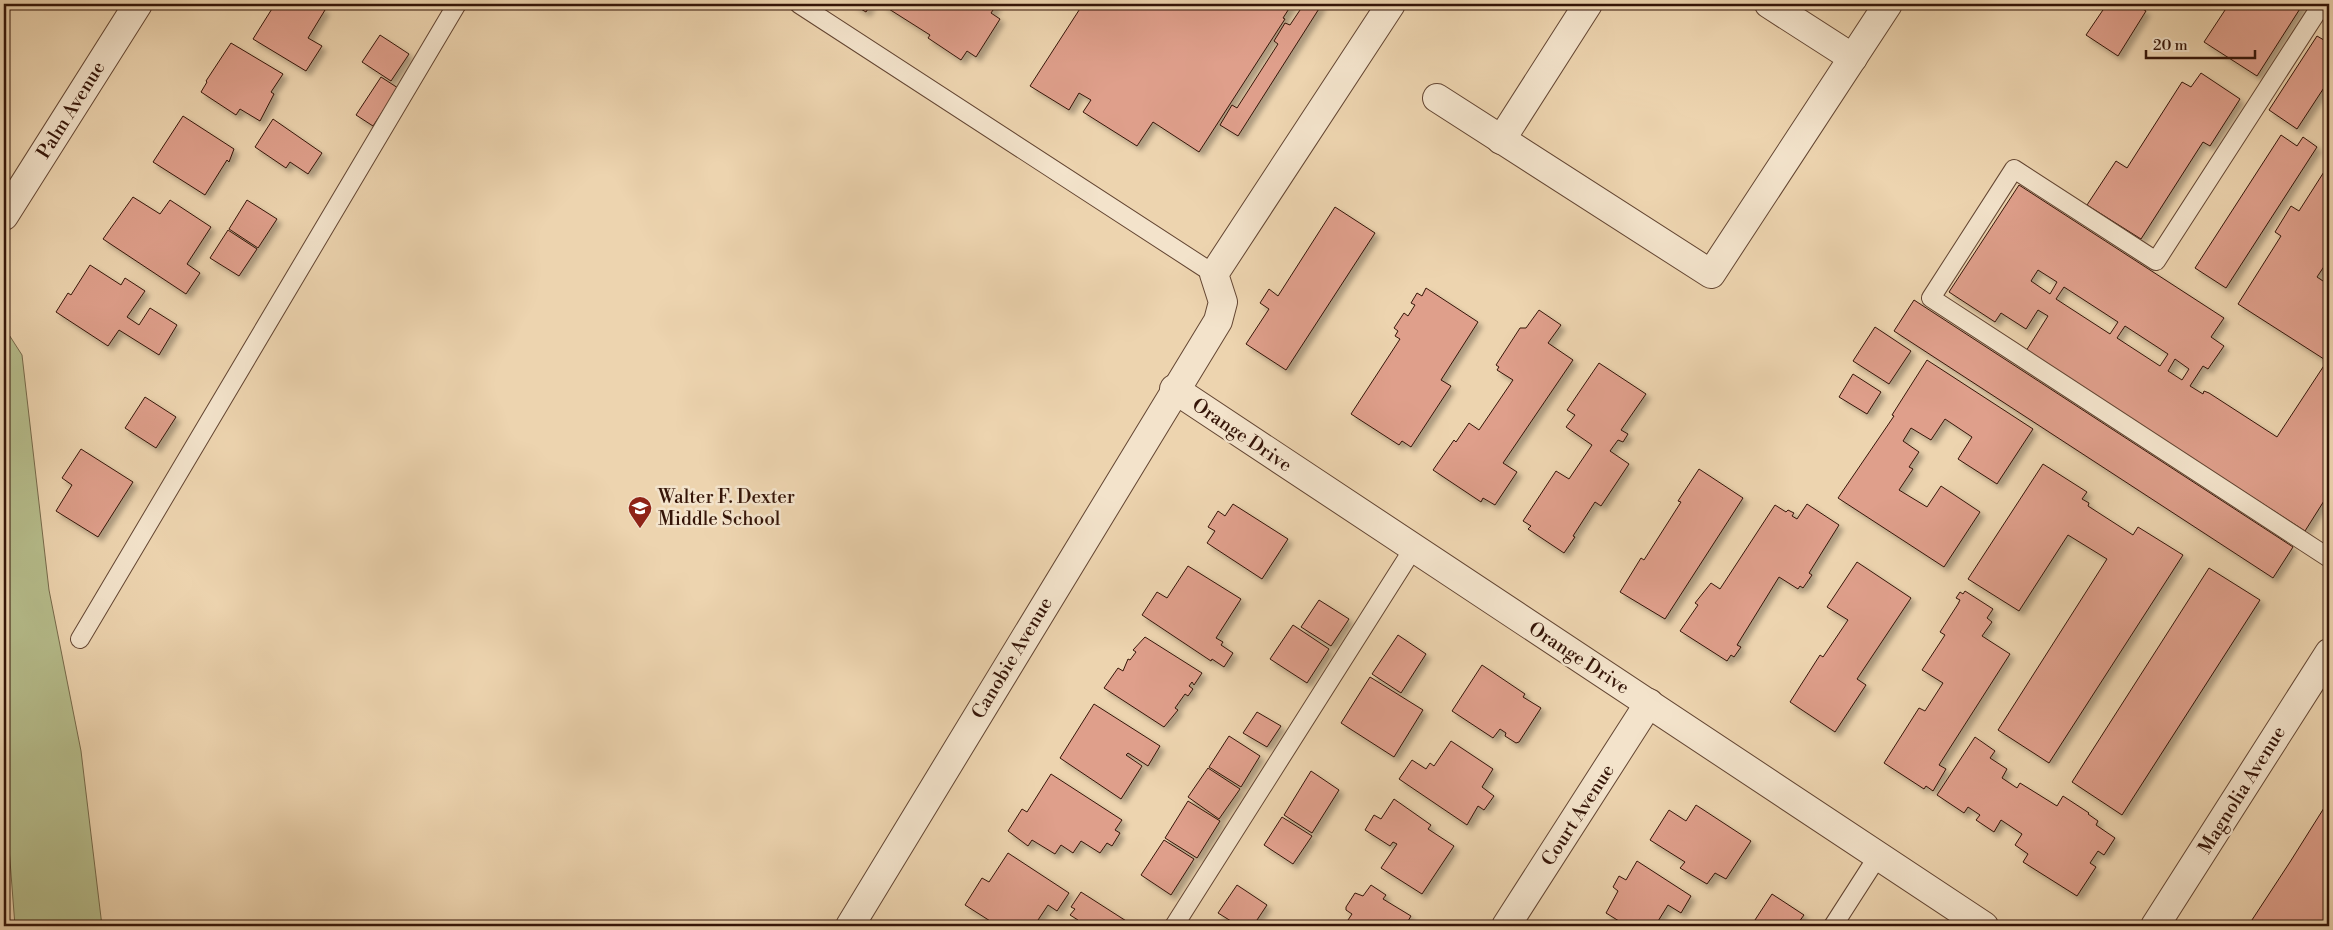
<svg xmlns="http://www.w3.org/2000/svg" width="2333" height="930" viewBox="0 0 2333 930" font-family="'Libre Bodoni',serif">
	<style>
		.green { fill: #b6bd8c; stroke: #76694a }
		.building { fill: #df9f8b; stroke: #351508; fill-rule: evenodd; filter: url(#shadow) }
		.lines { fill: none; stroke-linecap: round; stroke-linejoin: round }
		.lane-casing { stroke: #634532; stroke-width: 20 }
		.street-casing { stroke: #634532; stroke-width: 30 }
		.lane { stroke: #f3e3cb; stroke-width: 18 }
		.street { stroke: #f3e3cb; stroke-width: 28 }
		.labels { text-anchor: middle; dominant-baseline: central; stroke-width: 5; stroke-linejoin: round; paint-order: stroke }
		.street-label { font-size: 19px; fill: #351508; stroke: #f3e3cb }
		.poi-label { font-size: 19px; fill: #351508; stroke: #f3e3cb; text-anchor: start }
	</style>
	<defs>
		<filter id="shadow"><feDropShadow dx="4.5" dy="4.5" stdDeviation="2.5" flood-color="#0004"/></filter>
	</defs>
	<rect width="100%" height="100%" fill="#edd4af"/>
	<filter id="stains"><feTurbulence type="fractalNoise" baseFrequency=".004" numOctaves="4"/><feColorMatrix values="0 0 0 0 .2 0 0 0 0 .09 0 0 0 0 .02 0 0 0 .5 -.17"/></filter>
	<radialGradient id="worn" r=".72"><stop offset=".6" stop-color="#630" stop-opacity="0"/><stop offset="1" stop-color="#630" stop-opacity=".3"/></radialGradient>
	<path class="green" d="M4,327L22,355L49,590L81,751L102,926H15L4,782Z"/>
	<g class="building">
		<path d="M275,4H315L325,10L308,38L322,46L306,71L253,39Z"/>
		<path d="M852,4H871L866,12Z"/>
		<path d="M881,4H997L991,13L1000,19L976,57L967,51L961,60L928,38L930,35Z"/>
		<path d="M1083,4H1292L1283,18L1285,19L1199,152L1153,122L1137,146L1083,112L1091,100L1079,93L1069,110L1030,86Z"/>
		<path d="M1304,4H1322L1238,136L1220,125L1232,105L1237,108L1278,44L1274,41L1285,23L1290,25Z"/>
		<path d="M2107,4H2134L2146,11L2118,56L2086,35Z"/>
		<path d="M2229,4H2239L2243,6L2245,4H2303L2257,76L2204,42Z"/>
		<path d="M380,35L409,54L391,81L362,62Z"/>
		<path d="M2317,36L2329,43V80L2297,129L2269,110Z"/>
		<path d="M231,43L283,74L271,92L274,94L260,121L240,109L236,115L201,92L207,82L206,81Z"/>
		<path d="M2201,73L2240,99L2210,146L2203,142L2141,239L2087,205L2116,161L2127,168L2182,82L2191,87Z"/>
		<path d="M381,77L398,88L373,126L356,115Z"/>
		<path d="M183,116L234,149L229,162L227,160L205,195L153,162Z"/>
		<path d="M273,119L322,153L308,174L290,162L286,168L255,147Z"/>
		<path d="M2281,135L2297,146L2303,137L2317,147L2226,288L2195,268Z"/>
		<path d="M2329,164V259L2317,277L2329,285V313L2325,320L2329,324V474L2325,480L2329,482V493L2305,531L2026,351L2048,316L2038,310L2026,329L2001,313L1995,322L1949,292L2019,185L2224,318L2211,337L2224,346L2208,369L2203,366L2190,386L2203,394L2204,391L2209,393L2277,437L2327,361L2238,304L2281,236L2275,232L2291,206L2299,211ZM2038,270L2057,282L2050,294L2031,281ZM2064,287L2118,322L2110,334L2056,299ZM2125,326L2168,354L2160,366L2117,338ZM2175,359L2189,369L2182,380L2168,371Z"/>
		<path d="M133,197L160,214L170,200L211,227L187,264L200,273L186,294L103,239Z"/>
		<path d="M247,200L277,219L258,248L229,229Z"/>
		<path d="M1335,207L1375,233L1286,370L1246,344L1269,309L1260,303L1269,289L1278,296Z"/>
		<path d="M228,230L257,249L239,276L210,258Z"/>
		<path d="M90,265L121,285L125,278L145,291L127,317L139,325L150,308L177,325L159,355L119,330L108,346L56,312L68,293L71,295Z"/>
		<path d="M1426,288L1478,322L1441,380L1451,386L1411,447L1402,441L1399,445L1351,414L1400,339L1395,336L1398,331L1394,328L1404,313L1408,316L1415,305L1411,303L1417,293L1422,296Z"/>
		<path d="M1914,300L2293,547L2273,578L1894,331Z"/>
		<path d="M1539,310L1561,325L1548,343L1573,360L1503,463L1517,472L1495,505L1483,498L1481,502L1433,470L1454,440L1456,442L1469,423L1479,430L1513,380L1497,370L1499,367L1496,365L1520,328H1526Z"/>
		<path d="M1875,327L1911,351L1889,384L1853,361Z"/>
		<path d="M1927,360L2033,429L1997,484L1958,459L1972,437L1945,419L1931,440L1911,428L1903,441L1919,452L1909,467L1913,469L1899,490L1927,507L1941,486L1980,512L1944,567L1838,498L1894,416L1892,415Z"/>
		<path d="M1599,363L1646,394L1621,430L1628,434L1623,442L1618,440L1610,451L1629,464L1601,506L1595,502L1573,536L1575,537L1564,553L1528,529L1531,526L1523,521L1556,471L1569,479L1592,445L1566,427L1575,415L1567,410Z"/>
		<path d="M1853,374L1881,392L1867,414L1839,397Z"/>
		<path d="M145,397L176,417L156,448L125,428Z"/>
		<path d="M81,449L133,482L98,537L56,511L72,485L62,478Z"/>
		<path d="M2043,464L2087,492L2082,499L2089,503L2088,506L2133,535L2138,527L2183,555L2049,763L1998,730L2107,559L2068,535L2019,611L1968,579Z"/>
		<path d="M1699,469L1743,498L1665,619L1620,592L1641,558L1644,560L1681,502L1678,501Z"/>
		<path d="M1233,504L1288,539L1262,579L1207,543L1215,531L1208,527L1218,511L1225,516Z"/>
		<path d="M1807,504L1839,525L1809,573L1812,575L1803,588L1800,586L1798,589L1779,577L1737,645L1741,647L1734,657L1731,655L1727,661L1680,631L1698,605L1695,603L1711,583L1720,589L1775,505L1786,512L1788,510L1794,513L1792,516L1797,519Z"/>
		<path d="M1857,562L1911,598L1857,679L1866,685L1835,732L1790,702L1820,655L1823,657L1848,620L1827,607Z"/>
		<path d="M1188,566L1241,599L1216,638L1223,642L1221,645L1233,653L1224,667L1212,659L1211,661L1142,615L1157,592L1167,598Z"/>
		<path d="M2209,568L2260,600L2122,815L2072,782Z"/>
		<path d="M1965,591L1993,609L1987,618L1992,622L1982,636L2010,654L1939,765L1946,769L1933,791L1926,786L1924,789L1884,763L1919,708L1925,711L1943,683L1922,670L1945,635L1940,632L1958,604L1960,600L1956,598L1960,592L1963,594Z"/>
		<path d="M1319,600L1349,619L1331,646L1301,627Z"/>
		<path d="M1293,625L1329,649L1307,683L1270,659Z"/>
		<path d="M1398,635L1426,654L1401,693L1372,674Z"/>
		<path d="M1145,637L1202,673L1194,685L1192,682L1189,686L1193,689L1188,696L1185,694L1175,708L1178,710L1164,727L1104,688L1118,668L1123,671L1128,659L1130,660L1136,652L1133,650Z"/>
		<path d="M1482,665L1525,694L1523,697L1541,708L1519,742L1516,743L1505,736L1506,733L1500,729L1493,738L1452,711Z"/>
		<path d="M1370,677L1423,710L1394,757L1341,723Z"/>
		<path d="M1094,704L1160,746L1148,766L1128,753L1126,755L1142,766L1121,799L1060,758Z"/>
		<path d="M1257,712L1281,726L1267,747L1243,733Z"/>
		<path d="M1229,736L1260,756L1241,787L1209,767Z"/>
		<path d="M1975,737L1995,751L1990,758L2007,769L2002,778L2017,788L2020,783L2057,806L2063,796L2089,813L2088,814L2098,821L2096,825L2115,838L2104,855L2098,851L2090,863L2096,867L2077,896L2023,862L2028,854L2015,845L2022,834L2001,820L1994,832L1976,820L1980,815L1968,807L1964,813L1937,795Z"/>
		<path d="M1451,741L1493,769L1482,787L1494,796L1484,810L1478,806L1467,825L1399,779L1412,760L1426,769L1430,763L1434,766Z"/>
		<path d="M1208,768L1240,789L1219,819L1188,797Z"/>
		<path d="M1311,771L1339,790L1312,833L1284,815Z"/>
		<path d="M1051,774L1122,820L1115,830L1120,833L1112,846L1107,843L1100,853L1081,841L1073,853L1061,845L1055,854L1032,840L1028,846L1008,831L1022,809L1027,812Z"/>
		<path d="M1394,799L1431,825L1428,829L1454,846L1422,894L1381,868L1397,844L1393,842L1390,846L1365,830L1374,815L1381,819Z"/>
		<path d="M2329,800V926H2248L2290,862Z"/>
		<path d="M1188,801L1220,821L1197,858L1165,838Z"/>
		<path d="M1696,805L1751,841L1726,879L1715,873L1707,884L1680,868L1685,862L1650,840L1669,810L1686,821Z"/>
		<path d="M1282,817L1312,836L1293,864L1264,845Z"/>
		<path d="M1164,840L1194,859L1171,895L1141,875Z"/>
		<path d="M1008,853L1069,893L1057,911L1048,905L1034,926H998L965,905L982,878L989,882Z"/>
		<path d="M1637,861L1691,896L1681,913L1668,905L1655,926H1627L1606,913L1618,891L1613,887L1619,876L1626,880Z"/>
		<path d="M1237,885L1267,905L1253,926H1239L1218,913Z"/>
		<path d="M1371,885L1386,895L1383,899L1411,916L1405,926H1344L1352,914L1346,910V907L1355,893L1363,896Z"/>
		<path d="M1081,892L1134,926H1073L1078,920L1070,915L1075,909L1071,907Z"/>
		<path d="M1772,894L1804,915L1796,926H1758L1753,923Z"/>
	</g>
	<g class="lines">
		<g class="lane-casing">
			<g id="lane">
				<path d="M799,4L1214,274"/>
				<path d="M2322,4L2156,261L2014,169L1931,298L2329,558"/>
				<path d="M80,639L457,4"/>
				<path d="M1174,926L1413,549"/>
				<path d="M1833,926L1878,856"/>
			</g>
		</g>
		<g class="street-casing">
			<g id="street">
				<path d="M1769,4L1853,58"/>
				<path d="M1437,98L1711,274L1888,4"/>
				<path d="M1501,140L1588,4"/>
				<path d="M4,216L138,4"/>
				<path d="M1174,389L1984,926"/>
				<path d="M850,926L1218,321L1223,302L1214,274L1391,4"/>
				<path d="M1506,926L1649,703"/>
				<path d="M2155,926L2329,653"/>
			</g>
		</g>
		<use href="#lane" class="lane"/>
		<use href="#street" class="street"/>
	</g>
	<defs>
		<g id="school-pin" transform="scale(1.25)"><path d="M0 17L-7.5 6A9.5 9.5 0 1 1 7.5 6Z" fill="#8f2418" stroke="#f3e3cb"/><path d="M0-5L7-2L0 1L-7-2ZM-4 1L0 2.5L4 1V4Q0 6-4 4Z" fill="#fff"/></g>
	</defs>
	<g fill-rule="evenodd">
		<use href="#school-pin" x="640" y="508"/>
	</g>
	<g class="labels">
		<g class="street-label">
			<text transform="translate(71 110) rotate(-58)">Palm Avenue</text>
			<text transform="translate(1242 435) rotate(34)">Orange Drive</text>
			<text transform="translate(1012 658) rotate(-59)">Canobie Avenue</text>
			<text transform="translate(1579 658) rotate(33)">Orange Drive</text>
			<text transform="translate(2242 790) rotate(-58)">Magnolia Avenue</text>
			<text transform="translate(1578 815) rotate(-57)">Court Avenue</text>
		</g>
		<g class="poi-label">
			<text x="658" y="497">Walter F. Dexter<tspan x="658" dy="22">Middle School</tspan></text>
		</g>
	</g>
	<rect width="2333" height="930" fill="none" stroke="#edd4af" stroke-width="20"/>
	<rect x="5" y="5" width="2323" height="920" fill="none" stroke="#351508" stroke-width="2.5"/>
	<rect x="10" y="10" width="2313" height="910" fill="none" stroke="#351508"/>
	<path d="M2146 50v8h109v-8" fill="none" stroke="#351508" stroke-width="2.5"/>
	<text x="2153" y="50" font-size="15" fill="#351508" stroke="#f3e3cb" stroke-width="4" paint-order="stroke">20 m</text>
	<rect width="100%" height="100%" filter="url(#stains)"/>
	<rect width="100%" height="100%" fill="url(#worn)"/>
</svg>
